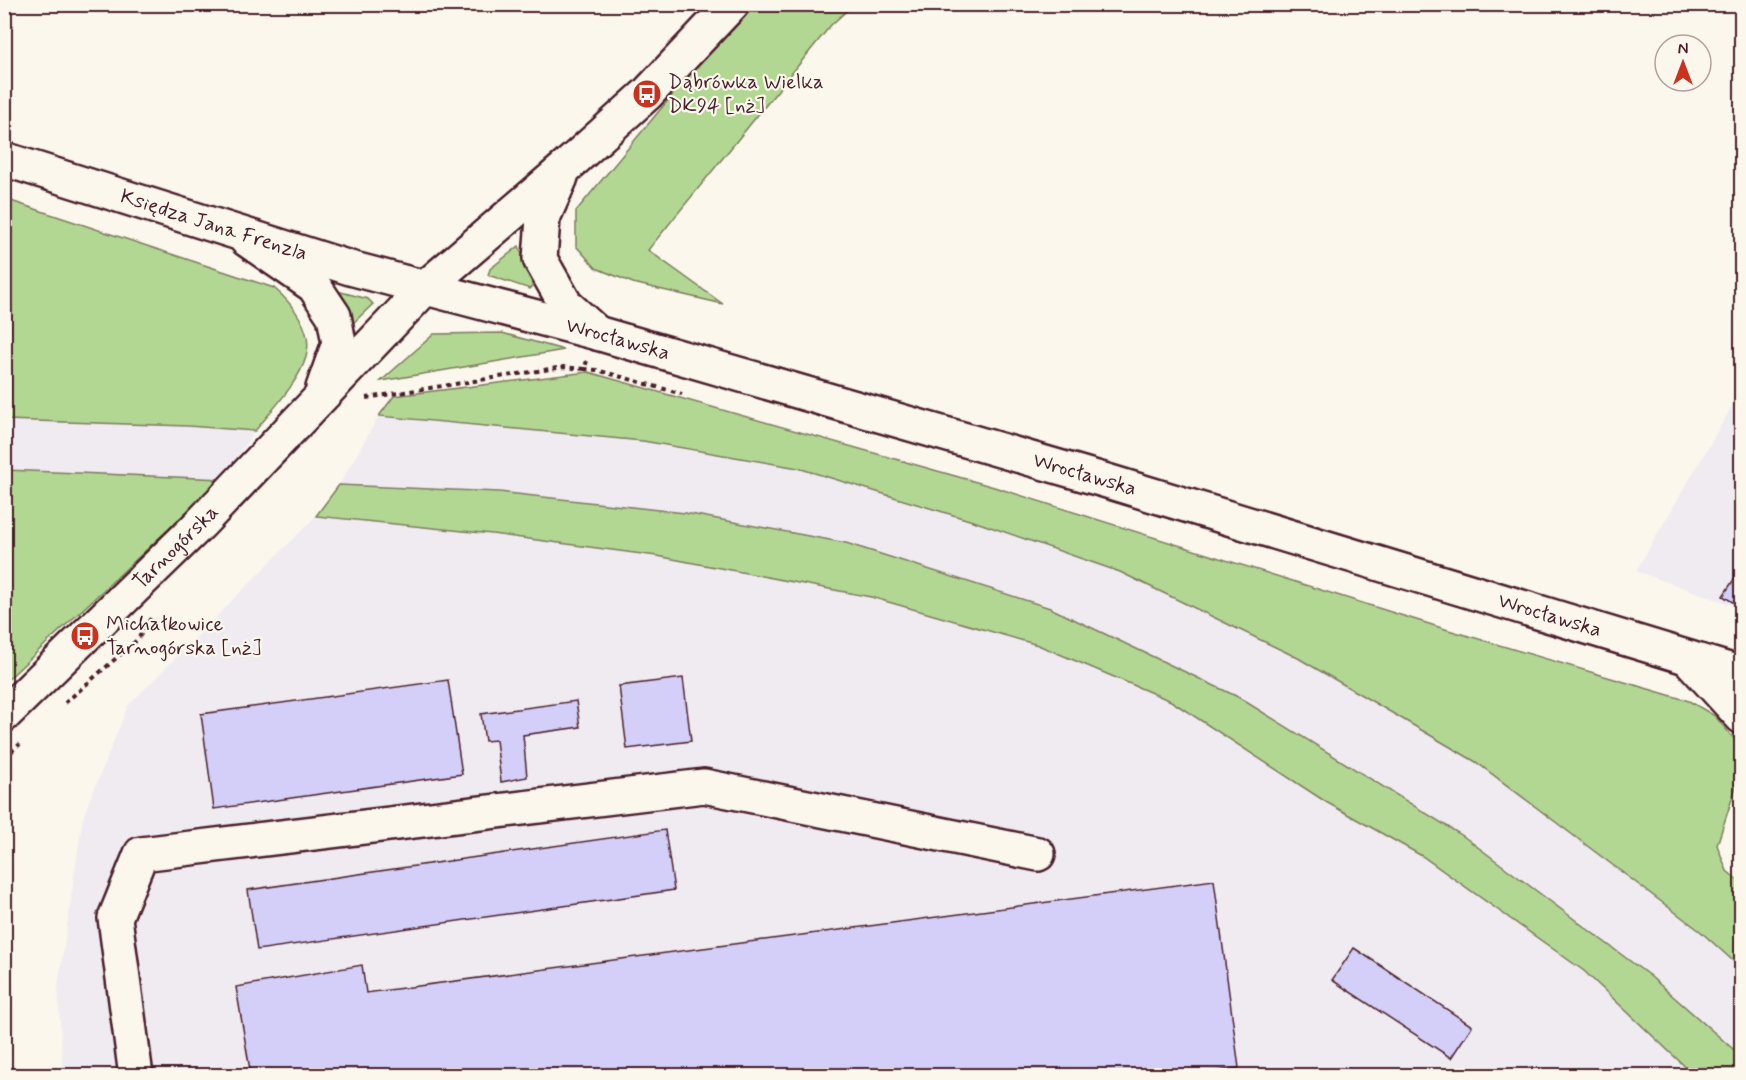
<svg xmlns="http://www.w3.org/2000/svg" width="1746" height="1080" viewBox="0 0 1746 1080" font-family="Mynerve,sans-serif">
	<style>
		.built { fill: #efebf0 }
		.green { fill: #b2d793; stroke: #7e7b5f; stroke-width: 1.5 }
		.building { fill: #d4cff8; stroke: #4a1f2b; stroke-width: 1.5 }
		.lines { fill: none; stroke-linecap: round; stroke-linejoin: round }
		.minor-casing { stroke: #4a1f2b; stroke-width: 38 }
		.major-casing { stroke: #4a1f2b; stroke-width: 38 }
		.path { stroke: #4a1f2b; stroke-width: 4; stroke-dasharray: 4.5 4.5; stroke-linecap: butt }
		.minor { stroke: #fbf7ec; stroke-width: 33 }
		.major { stroke: #fbf7ec; stroke-width: 33 }
		.labels { text-anchor: middle; dominant-baseline: central; stroke-width: 4.5; stroke-linejoin: round; paint-order: stroke }
		.poi-label { font-size: 21px; fill: #4a1f2b; stroke: #fbf7ec; text-anchor: start }
		.street-label { font-size: 21px; fill: #4a1f2b; stroke: #fbf7ec }
	</style>
	<rect width="100%" height="100%" fill="#fbf7ec"/>
	<filter id="ink" filterUnits="userSpaceOnUse"><feTurbulence type="fractalNoise" baseFrequency=".0167" numOctaves="2"/><feDisplacementMap in="SourceGraphic" scale="12" xChannelSelector="R" yChannelSelector="G"/><feConvolveMatrix kernelMatrix="1 2 1 2 8 2 1 2 1" color-interpolation-filters="sRGB"/></filter>
	<g filter="url(#ink)">
		<g class="built">
			<path d="M1741,391V608L1636,571Z"/>
			<path d="M379,416L643,441L798,468L976,522L1120,572L1298,658L1476,762L1700,931L1741,968V1056L1650,976L1463,836L1238,697L1050,608L846,543L685,513L499,492L339,485Z"/>
			<path d="M5,420L188,426L255,431L222,479L5,470Z"/>
			<path d="M316,516L492,534L657,556L871,597L1038,645L1171,701L1326,802L1422,856L1584,971L1694,1075L63,1076L58,987L83,817L128,706Z"/>
		</g>
		<g class="green">
			<path d="M747,5H853L831,25L648,250L723,304L633,283L596,268L576,246V211Z"/>
			<path d="M5,199L274,288C293,304 314,331 306,357C299,382 271,411 255,431L188,426L5,420Z"/>
			<path d="M519,246L533,286L530,289L488,275L490,269Z"/>
			<path d="M337,291L368,299L373,304L349,327Z"/>
			<path d="M502,333L564,350L381,381L434,334Z"/>
			<path d="M588,372L994,487L1445,629L1689,701L1715,716L1741,747L1740,774L1717,845L1727,871L1741,883V968L1700,931L1476,762L1298,658L1120,572L976,522L798,468L643,441L379,416L394,396Z"/>
			<path d="M5,470L222,479L5,682Z"/>
			<path d="M339,485L499,492L685,513L846,543L1050,608L1238,697L1463,836L1650,976L1741,1056V1075H1694L1584,971L1422,856L1326,802L1171,701L1038,645L871,597L657,556L492,534L316,516Z"/>
		</g>
		<g class="building">
			<path d="M1742,567V608L1723,596Z"/>
			<path d="M683,678L691,741L627,749L619,686Z"/>
			<path d="M448,680L462,774L214,809L201,714Z"/>
			<path d="M576,701L580,727L523,735L527,777L501,782L496,740L485,741L481,714Z"/>
			<path d="M665,830L674,890L257,950L248,890Z"/>
			<path d="M1214,880L1239,1068L1186,1076H251L236,987L362,965L366,993Z"/>
			<path d="M1354,948L1472,1026L1451,1058L1332,980Z"/>
		</g>
		<g class="lines">
			<g class="minor-casing">
				<g id="minor">
					<path d="M561,177L543,218L540,259L566,305L597,333"/>
					<path d="M246,239L314,286L334,316L339,343L323,388"/>
					<path d="M1688,658L1742,717"/>
					<path id="s1" d="M4,715L200,524L426,287L566,167L647,94L732,4"/>
					<path d="M136,1076L115,918L141,854L704,786L1038,854"/>
				</g>
			</g>
			<g class="major-casing">
				<g id="major">
					<path id="s2" d="M4,159L350,268L597,333L1107,481L1742,674"/>
				</g>
			</g>
			<g class="path">
				<path d="M584,369L597,370L682,394"/>
				<path d="M366,398L563,367L584,369L587,361"/>
				<path d="M65,703L138,639L151,618"/>
				<path d="M4,758L20,744"/>
				<path d="M4,1048L10,1076"/>
			</g>
			<use href="#minor" class="minor"/>
			<use href="#major" class="major"/>
		</g>
	</g>
	<defs>
		<g id="bus-disc" transform="scale(1.5)"><circle r="9.5" fill="#c8321e" stroke="#fbf7ec"/><path d="M-5-6H5V4H4V6H2V4H-2V6H-4V4H-5ZM-3.5-4V0h7V-4ZM-3.5 1.2v1.5H-2V1.2ZM2 1.2v1.5H3.5V1.2Z" fill="#fff"/></g>
	</defs>
	<g fill-rule="evenodd">
		<use href="#bus-disc" x="647" y="94"/>
		<use href="#bus-disc" x="85" y="636"/>
	</g>
	<g class="labels">
		<g class="poi-label">
			<text x="668" y="82">Dąbrówka Wielka<tspan x="668" dy="24">DK94 [nż]</tspan></text>
			<text x="106" y="624">Michałkowice<tspan x="106" dy="24">Tarnogórska [nż]</tspan></text>
		</g>
		<g class="street-label">
			<text stroke="none"><textPath href="#s2" startOffset="220">Księdza Jana Frenzla</textPath></text>
			<text stroke="none"><textPath href="#s2" startOffset="640">Wrocławska</textPath></text>
			<text stroke="none"><textPath href="#s2" startOffset="1126">Wrocławska</textPath></text>
			<text stroke="none"><textPath href="#s1" startOffset="240">Tarnogórska</textPath></text>
			<text stroke="none"><textPath href="#s2" startOffset="1612">Wrocławska</textPath></text>
		</g>
	</g>
	<rect width="1746" height="1080" fill="none" stroke="#fbf7ec" stroke-width="24"/>
	<rect x="12" y="12" width="1722" height="1056" fill="none" stroke="#4a1f2b" stroke-width="2" filter="url(#ink)"/>
	<g transform="translate(1683 63)"><circle r="28" fill="#fbf7ec" stroke="#b4a19f" stroke-width="1.5"/>
	<path d="M0-4.5L10 22L0 15L-10 22Z" fill="#c8321e"/>
	<text y="-9" font-size="16" font-weight="bold" text-anchor="middle" fill="#4a1f2b">N</text>
	</g>
</svg>
